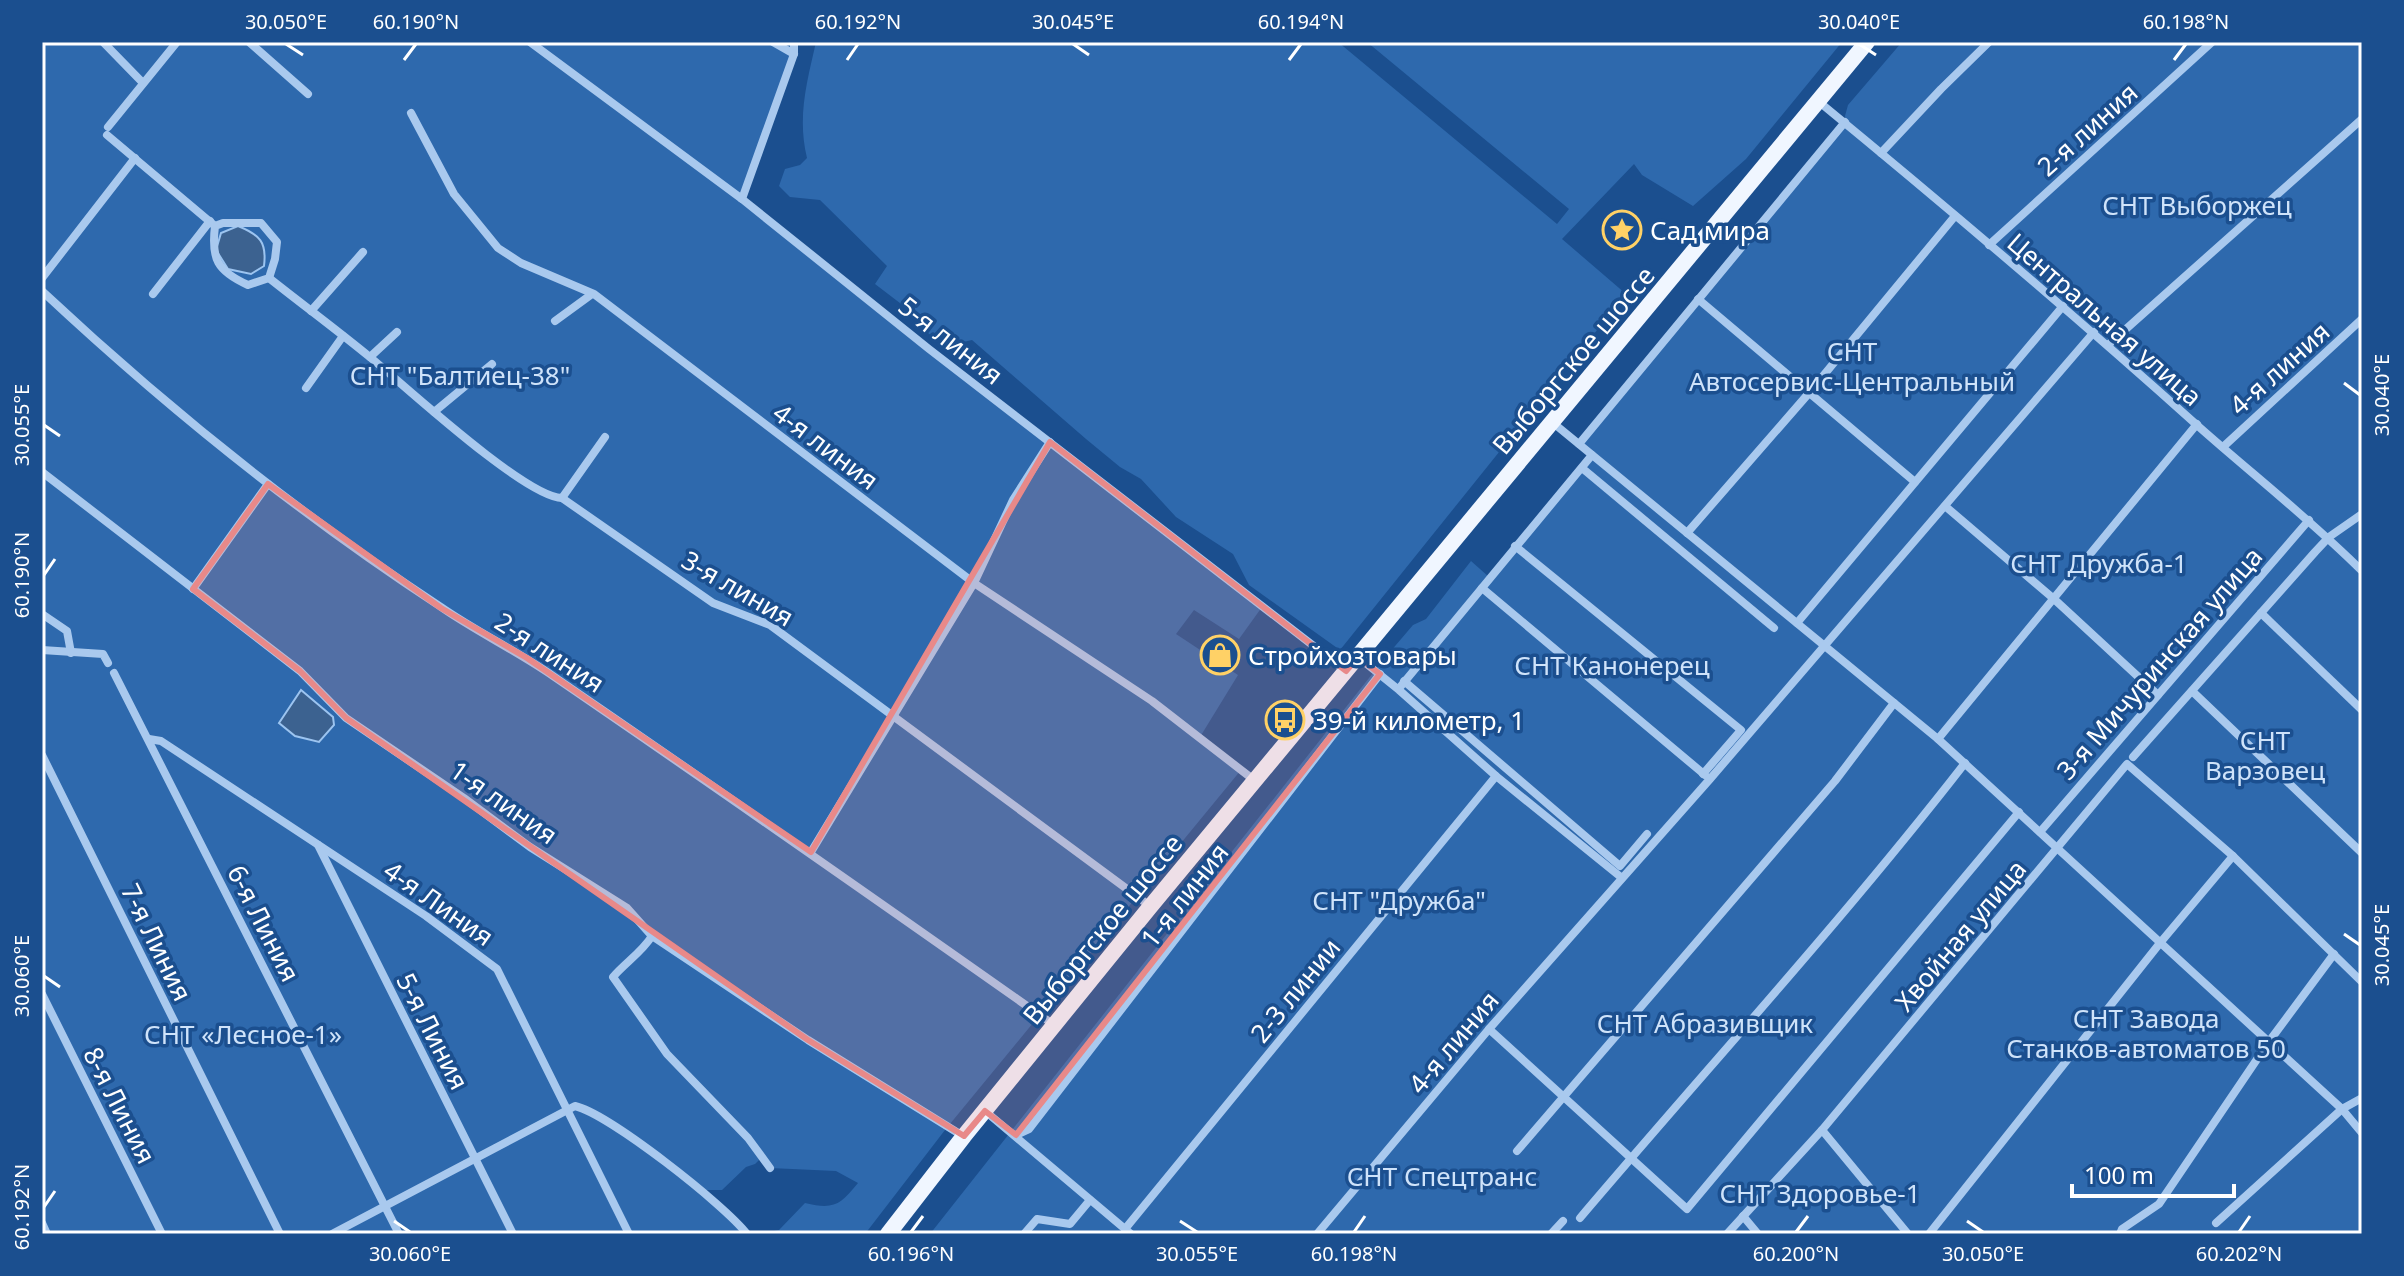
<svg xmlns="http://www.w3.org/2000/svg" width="2404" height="1276" viewBox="0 0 2404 1276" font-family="'Noto Sans',sans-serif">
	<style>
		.green { fill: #2e69ad }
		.water { fill: #3c6290; stroke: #9cc4f0; stroke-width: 2 }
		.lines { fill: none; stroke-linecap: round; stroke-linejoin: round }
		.minor { stroke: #a9c9ee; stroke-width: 8 }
		.primary { stroke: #f0f6ff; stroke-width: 16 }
		.marked { fill: #e88989; fill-opacity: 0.2; stroke: #e88989; stroke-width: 6; stroke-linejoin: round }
		.ticks { fill: none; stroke: #fff; stroke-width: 3 }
		.labels { text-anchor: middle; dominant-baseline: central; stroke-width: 7; stroke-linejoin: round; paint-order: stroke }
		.street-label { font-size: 26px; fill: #fff; stroke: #1b4f8f }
		.park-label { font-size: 26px; fill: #cfe3fa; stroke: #1b4f8f }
		.poi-label { font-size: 26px; fill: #fff; stroke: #1b4f8f; text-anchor: start }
		.neatline { fill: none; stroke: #fff; stroke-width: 3 }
		.ticks-label { font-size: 20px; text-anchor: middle; fill: #fff }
	</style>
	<rect width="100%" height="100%" fill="#1b4f8f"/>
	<g class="green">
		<path d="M42,42H793L794,54L742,199L1262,607L1239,639L1194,610L1176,634L1238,675L1200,737L1241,770L945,1130L865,1234H759L779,1230L805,1203C834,1210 840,1205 858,1183L836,1171L770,1168L762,1157L755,1164L746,1167L722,1190H701L747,1234H42Z"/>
		<path d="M816,42H1338L1557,224L1569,209L1367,42H1842L1746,159L1693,206L1642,175L1634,164L1562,239L1626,294L1340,650L1249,585L1233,554L1176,517L1141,479L1120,467L1086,439L972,340L946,346L928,333L930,326L875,284L887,266L820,200L790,197L779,186L785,169L800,165L807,158C797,117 807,82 816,42Z"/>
		<path d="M1902,42H2362V1234H930L1384,659L1413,625L1426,619L1471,561L1489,577L1592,457L1581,446L1846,121L1845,116L1848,105Z"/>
	</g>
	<g class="water">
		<path d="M238,226C260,235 267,242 264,266L251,274L228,269L216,250L221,233Z"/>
		<path d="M301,690L333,717L334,725L319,742L295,736L279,723Z"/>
	</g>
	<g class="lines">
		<g class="minor">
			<path d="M103,42L143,83"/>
			<path d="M249,42L308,94"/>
			<path d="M530,42L742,199L929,349L1346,671"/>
			<path d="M773,42L794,54"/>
			<path d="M1818,101C1947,207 2074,315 2198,426C2252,474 2310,519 2362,571"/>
			<path d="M411,113L454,194L498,248L521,263L594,294L974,583L1152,701L1254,780"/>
			<path d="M108,127L177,42"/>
			<path d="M107,135L215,226"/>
			<path d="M1881,153L1941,89L1989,42"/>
			<path d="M742,199L794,54V42"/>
			<path d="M223,223H261L277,242L275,259L269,278L248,285C217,271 211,259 215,226Z"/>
			<path d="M1989,245L2212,42"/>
			<path d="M42,278L135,158"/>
			<path d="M269,278C303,305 337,330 371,358C405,386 525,497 562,498L713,603L770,625L1150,906"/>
			<path d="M42,291C166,407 299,514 441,607C477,632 517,651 553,676C721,791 888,908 1054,1025"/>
			<path d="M153,294L210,221"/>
			<path d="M1698,299L1915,482"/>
			<path d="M311,311L363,252"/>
			<path d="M555,321L592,294"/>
			<path d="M2108,345L2362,119"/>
			<path d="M370,357L397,332"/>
			<path d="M306,388L343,336"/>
			<path d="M434,412L492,364"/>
			<path d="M1552,422L1938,739L2342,1109L2362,1133"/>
			<path d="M1579,444L1845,122"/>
			<path d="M2223,447L2362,319"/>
			<path d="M1582,468L1774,628"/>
			<path d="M42,472L300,671L346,718L464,798L530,847L627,908L652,936L808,1040L963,1136"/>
			<path d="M562,498L605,437"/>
			<path d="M1945,506L2054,599L2158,695"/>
			<path d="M1687,533L1809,393L1955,216"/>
			<path d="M1515,546L1741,730L1703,774"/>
			<path d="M1482,588L1705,775"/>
			<path d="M193,589L268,484"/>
			<path d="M2261,613L2362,710"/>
			<path d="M42,614L67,631L71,653"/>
			<path d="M1797,623L2063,306"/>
			<path d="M42,650L103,654L108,663"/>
			<path d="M1358,657L1399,690L1496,776L1622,878"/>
			<path d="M114,673L399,1234"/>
			<path d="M1404,681L1620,866L1647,834"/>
			<path d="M1401,686L1592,455"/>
			<path d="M2192,691L2362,853"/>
			<path d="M149,739L161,741L426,916L497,969L629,1234"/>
			<path d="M1938,739L2197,424"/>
			<path d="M42,755L280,1234"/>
			<path d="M2133,757L2315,552L2329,537L2362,514"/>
			<path d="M2040,832L2309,520"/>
			<path d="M318,845L513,1234"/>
			<path d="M811,852L974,583L1013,500L1050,442"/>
			<path d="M652,936C642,952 625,963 613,977L667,1054L748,1138L770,1168"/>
			<path d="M42,994L162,1234"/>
			<path d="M1489,1029L1687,1209L2019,812"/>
			<path d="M985,1111L1131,1234"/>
			<path d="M1822,1130L2127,764L2233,856L2362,982"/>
			<path d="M1016,1135L1029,1129L1380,674"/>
			<path d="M1517,1151L1835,781L1894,703"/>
			<path d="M1743,1216L1758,1234"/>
			<path d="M1580,1218C1709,1066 1843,920 1965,763"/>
			<path d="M42,1223L47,1234"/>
			<path d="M2216,1223L2342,1109L2362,1098"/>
			<path d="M1125,1229L1496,776"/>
			<path d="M332,1234L575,1106C609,1114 725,1205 747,1234"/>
			<path d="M1024,1234L1037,1219L1070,1224L1090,1200"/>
			<path d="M1317,1234L1489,1029L1710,779L2094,332"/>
			<path d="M1551,1234L1563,1221"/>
			<path d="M1727,1234L1822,1130L1908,1234"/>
			<path d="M1929,1234L2160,943L2233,856"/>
			<path d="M2120,1234L2122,1229L2159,1204L2268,1043L2334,954"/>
		</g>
		<path class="primary" d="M888,1234L964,1136L1150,907L1867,42"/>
	</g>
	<path class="marked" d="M1050,442L1346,671L1358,657L1380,674L1016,1135L985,1111L964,1136L808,1040L346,718L300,671L193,589L268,484L441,608L527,658L811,852Z"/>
	<path class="ticks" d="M286,44L303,55M1073,44L1089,55M1859,44L1876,55M404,60L416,44M847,60L858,44M1289,60L1301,44M2174,60L2186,44M2344,383L2360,395M44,425L60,436M44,575L55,559M2344,934L2360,945M44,976L60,987M44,1207L55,1191M394,1221L410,1232M1180,1221L1197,1232M1967,1221L1983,1232M911,1232L923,1216M1354,1232L1365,1216M1796,1232L1808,1216M2239,1232L2250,1216"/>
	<defs>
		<g id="sight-ring" transform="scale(2)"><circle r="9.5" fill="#1b4f8f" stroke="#ffd166" stroke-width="1.5"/><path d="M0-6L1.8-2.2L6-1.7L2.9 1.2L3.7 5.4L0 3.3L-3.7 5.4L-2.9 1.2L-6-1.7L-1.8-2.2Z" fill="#ffd166"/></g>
		<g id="shop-ring" transform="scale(2)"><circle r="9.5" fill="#1b4f8f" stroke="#ffd166" stroke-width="1.5"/><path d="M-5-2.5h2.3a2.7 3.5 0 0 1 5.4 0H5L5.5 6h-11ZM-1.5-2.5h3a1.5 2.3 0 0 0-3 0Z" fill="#ffd166"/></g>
		<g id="bus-ring" transform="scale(2)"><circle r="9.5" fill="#1b4f8f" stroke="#ffd166" stroke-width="1.5"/><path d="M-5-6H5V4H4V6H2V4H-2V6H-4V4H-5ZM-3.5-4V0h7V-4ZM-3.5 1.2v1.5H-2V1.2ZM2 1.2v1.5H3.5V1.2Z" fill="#ffd166"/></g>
	</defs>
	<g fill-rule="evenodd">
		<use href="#sight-ring" x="1622" y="230"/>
		<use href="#shop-ring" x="1220" y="655"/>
		<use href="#bus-ring" x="1285" y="720"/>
	</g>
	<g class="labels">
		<g class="street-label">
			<text transform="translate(2087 129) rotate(-42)">2-я линия</text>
			<text transform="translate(2105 319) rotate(41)">Центральная улица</text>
			<text transform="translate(951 340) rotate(38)">5-я линия</text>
			<text transform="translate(1573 360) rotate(-50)">Выборгское шоссе</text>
			<text transform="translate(2279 368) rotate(-42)">4-я линия</text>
			<text transform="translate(826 446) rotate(37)">4-я линия</text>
			<text transform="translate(738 588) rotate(30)">3-я линия</text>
			<text transform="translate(550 652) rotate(33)">2-я линия</text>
			<text transform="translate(2159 663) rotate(-49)">3-я Мичуринская улица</text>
			<text transform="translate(504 802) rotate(35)">1-я линия</text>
			<text transform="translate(1184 895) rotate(-52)">1-я линия</text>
			<text transform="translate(439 903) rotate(35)">4-я Линия</text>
			<text transform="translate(264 923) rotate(63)">6-я Линия</text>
			<text transform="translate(1102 929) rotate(-51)">Выборгское шоссе</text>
			<text transform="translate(1960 935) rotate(-50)">Хвойная улица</text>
			<text transform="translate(157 942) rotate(64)">7-я Линия</text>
			<text transform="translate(1295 990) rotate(-51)">2-3 линии</text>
			<text transform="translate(433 1031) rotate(63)">5-я Линия</text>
			<text transform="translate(1453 1042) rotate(-50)">4-я линия</text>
			<text transform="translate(120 1105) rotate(63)">8-я Линия</text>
		</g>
		<g class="park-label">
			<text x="2197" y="205">СНТ Выборжец</text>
			<text x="1852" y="351">СНТ<tspan x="1852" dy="30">Автосервис-Центральный</tspan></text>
			<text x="460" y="375">СНТ "Балтиец-38"</text>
			<text x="2099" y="563">СНТ Дружба-1</text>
			<text x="1612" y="665">СНТ Канонерец</text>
			<text x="2265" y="740">СНТ<tspan x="2265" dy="30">Варзовец</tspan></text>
			<text x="1399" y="900">СНТ "Дружба"</text>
			<text x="2146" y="1018">СНТ Завода<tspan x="2146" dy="30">Станков-автоматов 50</tspan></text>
			<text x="1705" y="1023">СНТ Абразивщик</text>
			<text x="243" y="1034">СНТ «Лесное-1»</text>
			<text x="1442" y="1176">СНТ Спецтранс</text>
			<text x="1820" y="1193">СНТ Здоровье-1</text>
		</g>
		<g class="poi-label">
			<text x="1650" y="230">Сад мира</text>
			<text x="1248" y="655">Стройхозтовары</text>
			<text x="1313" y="720">39-й километр, 1</text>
		</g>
	</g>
	<rect width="2404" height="1276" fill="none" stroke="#1b4f8f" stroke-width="88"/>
	<path d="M2072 1184v12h162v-12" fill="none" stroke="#ffffff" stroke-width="4"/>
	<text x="2084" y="1184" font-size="24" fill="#ffffff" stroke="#1b4f8f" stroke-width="6" paint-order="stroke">100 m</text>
	<rect x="44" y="44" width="2316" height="1188" class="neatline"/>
	<g class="ticks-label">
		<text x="286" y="29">30.050°E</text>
		<text x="416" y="29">60.190°N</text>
		<text x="858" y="29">60.192°N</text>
		<text x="1073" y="29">30.045°E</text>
		<text x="1301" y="29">60.194°N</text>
		<text x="1859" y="29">30.040°E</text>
		<text x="2186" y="29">60.198°N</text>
		<text transform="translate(2382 395) rotate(-90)" y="7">30.040°E</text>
		<text transform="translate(22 425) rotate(-90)" y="7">30.055°E</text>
		<text transform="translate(22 575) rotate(-90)" y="7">60.190°N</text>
		<text transform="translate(2382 945) rotate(-90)" y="7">30.045°E</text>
		<text transform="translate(22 976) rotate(-90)" y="7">30.060°E</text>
		<text transform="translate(22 1207) rotate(-90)" y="7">60.192°N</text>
		<text x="410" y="1261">30.060°E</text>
		<text x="911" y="1261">60.196°N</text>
		<text x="1197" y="1261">30.055°E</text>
		<text x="1354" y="1261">60.198°N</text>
		<text x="1796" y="1261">60.200°N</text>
		<text x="1983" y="1261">30.050°E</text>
		<text x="2239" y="1261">60.202°N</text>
	</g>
</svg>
